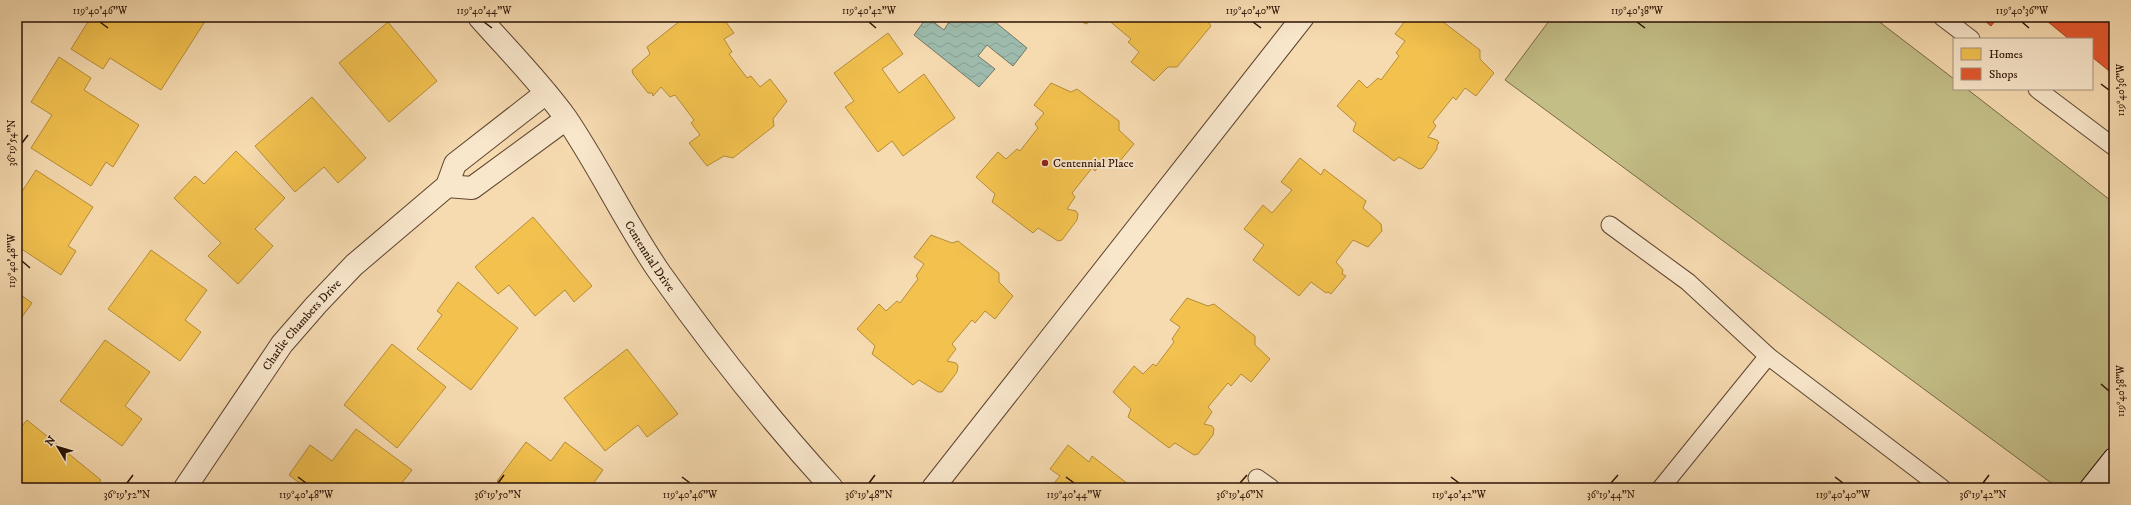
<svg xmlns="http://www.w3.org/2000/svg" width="2131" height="505" viewBox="0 0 2131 505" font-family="'IM FELL DW Pica',serif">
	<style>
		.grass { fill: #c3bd86; stroke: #776845 }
		.water { fill: url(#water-waves); stroke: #6f7769 }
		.homes { fill: #f2c14e; stroke: #b68c38 }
		.shops { fill: #e4572e; stroke: #ac4221 }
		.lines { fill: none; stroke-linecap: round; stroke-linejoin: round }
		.service-casing { stroke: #5e442f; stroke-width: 19 }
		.minor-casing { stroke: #5e442f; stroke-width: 24 }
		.secondary-casing { stroke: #2b1204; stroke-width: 24 }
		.service { stroke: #f9e7cc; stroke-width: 17 }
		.minor { stroke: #f9e7cc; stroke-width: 22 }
		.secondary { stroke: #f9e7cc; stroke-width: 22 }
		.ticks { fill: none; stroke: #2b1204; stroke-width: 1.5 }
		.poi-dot { fill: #8f2418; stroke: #f9e7cc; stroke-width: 1.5 }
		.labels { text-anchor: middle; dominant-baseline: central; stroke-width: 4; stroke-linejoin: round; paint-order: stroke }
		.poi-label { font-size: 12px; fill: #2b1204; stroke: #f9e7cc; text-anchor: start }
		.street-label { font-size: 12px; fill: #2b1204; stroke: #f9e7cc }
		.neatline { fill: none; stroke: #2b1204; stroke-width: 1.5 }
		.ticks-label { font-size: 10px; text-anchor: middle; fill: #2b1204 }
	</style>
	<defs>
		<pattern id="water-waves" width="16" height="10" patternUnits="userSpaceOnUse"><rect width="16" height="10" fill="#9dbbac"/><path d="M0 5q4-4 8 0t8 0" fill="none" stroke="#87a092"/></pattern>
	</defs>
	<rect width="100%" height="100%" fill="#f6dab0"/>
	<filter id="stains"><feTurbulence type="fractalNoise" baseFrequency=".005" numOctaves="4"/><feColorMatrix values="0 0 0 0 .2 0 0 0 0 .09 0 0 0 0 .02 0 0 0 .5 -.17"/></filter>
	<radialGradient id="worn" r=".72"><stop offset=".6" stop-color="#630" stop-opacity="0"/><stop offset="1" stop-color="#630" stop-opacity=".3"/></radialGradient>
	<path class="grass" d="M1552,17H1873L1954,79V89H1967L2114,203V488H2058L1505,80Z"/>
	<path class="water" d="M927,17L944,30L952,17H989L1027,48L1013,66L987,45L978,56L995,69L979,87L914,35Z"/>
	<g class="homes">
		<path d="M91,17H113L118,21L121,17H194L204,23L161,90L110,58L103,69L71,49Z"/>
		<path d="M685,17L694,20L698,17H722L734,33L724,39L732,52L729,54L747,78L751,76L760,87L770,79L787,101L773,119L774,126L733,158L724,156L707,166L689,143L700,135L691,123L694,120L675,95L670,97L661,87L653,96L652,93H648L633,74L632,70L650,54L647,47Z"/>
		<path d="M1074,17H1089V22L1086,24Z"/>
		<path d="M1097,17H1210L1208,21L1211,26L1177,67H1168L1154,81L1131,62L1139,52L1128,42L1131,39L1107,19L1103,22Z"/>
		<path d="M1408,17H1425L1433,20L1438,18L1480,50V59L1494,73L1476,96L1465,88L1456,100L1453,97L1433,122L1436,126L1428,137L1437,140L1439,143L1437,145V149L1423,168L1419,169L1399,157L1394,161L1353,131L1356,123L1337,106L1359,80L1367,88L1378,78L1381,80L1399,56L1396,53L1405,41L1395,34Z"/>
		<path d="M388,22L437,81L389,122L339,63Z"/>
		<path d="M888,33L903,54L882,69L899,93L924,74L955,118L903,156L892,141L878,152L845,107L854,101L834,73Z"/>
		<path d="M59,57L91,78L84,90L139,125L113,167L106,162L91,186L31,148L52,115L31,102Z"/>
		<path d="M1051,83L1071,92L1077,89L1119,121V130L1134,144L1115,167L1105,159L1095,171L1092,168L1072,193L1075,197L1067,209L1076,211L1078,214L1077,220L1062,240L1058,241L1038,228L1033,233L992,202L995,194L976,177L998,152L1006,159L1017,149L1020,151L1038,128L1035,124L1044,113L1034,105Z"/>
		<path d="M312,97L366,158L338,183L324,167L295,192L255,146Z"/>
		<path d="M236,151L285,198L255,229L273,246L238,284L208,256L221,243L174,198L195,176L204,184Z"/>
		<path d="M1300,158L1321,175L1324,169L1366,201L1363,208L1381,224L1382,231L1368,247L1353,240L1336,262L1343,270L1342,274L1346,276L1331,294L1328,292L1326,293L1311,282L1299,296L1253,260L1264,245L1244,229L1263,205L1272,213L1292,190L1281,182Z"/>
		<path d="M36,170L93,207L68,246L76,251L61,275L17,246V199Z"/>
		<path d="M533,217L592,286L574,302L565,290L535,316L509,285L498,294L475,267Z"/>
		<path d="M931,235L952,243L958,241L999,273V282L1013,296L995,319L985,311L975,323L972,320L952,344L956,349L947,361L956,363L958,366L957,372L942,392H938L919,380L913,385L872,354L875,346L857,329L879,304L886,311L897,301L900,303L918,279L916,276L924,264L914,257Z"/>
		<path d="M151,250L207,290L185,320L201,332L180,361L108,309Z"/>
		<path d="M458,282L518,328L471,390L417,349L442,315L437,311Z"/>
		<path d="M17,292L32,303L17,324Z"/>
		<path d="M1187,298L1208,306L1214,304L1255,336V345L1270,359L1251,382L1241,374L1231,386L1228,383L1208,407L1212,412L1204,424L1212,426L1214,429L1213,435L1198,454L1194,455L1175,443L1169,448L1128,417L1131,409L1113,392L1134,366L1143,374L1153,364L1156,366L1174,342L1172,339L1180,327L1170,320Z"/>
		<path d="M105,340L150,372L125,406L142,419L122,446L60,401Z"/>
		<path d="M392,344L446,387L397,448L344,405Z"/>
		<path d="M627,349L678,414L647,437L638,425L605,451L564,398Z"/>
		<path d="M27,420L101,480L95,488H17V432Z"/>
		<path d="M356,429L412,470L398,488H306L289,475L310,445L332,461Z"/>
		<path d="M526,442L551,461L565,442L603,470L590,488H506L497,481Z"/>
		<path d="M1068,445L1089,462L1092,456L1133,488H1050L1060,476L1050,469Z"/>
	</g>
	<g class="shops">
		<path d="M1980,17H1998L1991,26Z"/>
		<path d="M2042,17H2114V63L2108,70L2092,57V39H2069Z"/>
		<path d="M2114,63V75L2108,70Z"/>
	</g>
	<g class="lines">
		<g class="service-casing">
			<g id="service">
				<path d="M1942,17L1971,39"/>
				<path d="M2037,89L2114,147"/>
				<path d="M1610,225L1688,282L1768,356L1942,488"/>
				<path d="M1257,478L1271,488"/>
				<path d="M1661,488L1768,356"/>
			</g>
		</g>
		<g class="minor-casing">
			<g id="minor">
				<path id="s1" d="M479,17C508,50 540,82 566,118C600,168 626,224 660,273C713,348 770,420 832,488"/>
				<path d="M447,186L472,188L566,119"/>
				<path id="s2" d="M185,488L282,344L316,305L354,265L447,186L455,164L546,93"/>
				<path d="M933,488L1303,17"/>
			</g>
		</g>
		<g class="secondary-casing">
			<path id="secondary" d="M2091,488L2114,459"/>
		</g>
		<use href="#service" class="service"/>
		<use href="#minor" class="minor"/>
		<use href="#secondary" class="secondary"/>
	</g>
	<path class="ticks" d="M100,22L108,28M484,22L492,28M869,22L876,28M1253,22L1261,28M1637,22L1645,28M2022,22L2029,28M2101,84L2109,90M22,143L28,135M22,261L30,268M2101,384L2109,391M298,477L306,483M682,477L690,483M1066,477L1074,483M1451,477L1459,483M1835,477L1843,483M127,483L133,475M498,483L504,475M869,483L875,475M1240,483L1247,475M1611,483L1618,475M1983,483L1989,475"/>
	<circle class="poi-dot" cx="1045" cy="163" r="4"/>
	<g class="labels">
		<g class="poi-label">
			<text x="1053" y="163">Centennial Place</text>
		</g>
		<g class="street-label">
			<text stroke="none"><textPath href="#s1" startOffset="295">Centennial Drive</textPath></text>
			<text stroke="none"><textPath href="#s2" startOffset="201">Charlie Chambers Drive</textPath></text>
		</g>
	</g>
	<rect width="2131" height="505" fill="none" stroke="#f6dab0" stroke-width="44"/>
	<rect x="1953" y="38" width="140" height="52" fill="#f9e7cc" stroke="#a7927c"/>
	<rect x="1961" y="48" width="20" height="12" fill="#f2c14e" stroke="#a7927c"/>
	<text x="1989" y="58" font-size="12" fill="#2b1204">Homes</text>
	<rect x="1961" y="68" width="20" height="12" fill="#e4572e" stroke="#a7927c"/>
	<text x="1989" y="78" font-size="12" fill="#2b1204">Shops</text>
	<g transform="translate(58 447) rotate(308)" stroke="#f9e7cc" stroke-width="3" paint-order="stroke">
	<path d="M0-3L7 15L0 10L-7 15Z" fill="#2b1204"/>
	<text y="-6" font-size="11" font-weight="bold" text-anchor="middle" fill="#2b1204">N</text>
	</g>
	<rect x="22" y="22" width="2087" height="461" class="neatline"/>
	<g class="ticks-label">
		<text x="100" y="14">119°40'46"W</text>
		<text x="484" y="14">119°40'44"W</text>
		<text x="869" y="14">119°40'42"W</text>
		<text x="1253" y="14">119°40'40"W</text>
		<text x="1637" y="14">119°40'38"W</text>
		<text x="2022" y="14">119°40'36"W</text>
		<text transform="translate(2120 90) rotate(-90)" y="4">119°40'36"W</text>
		<text transform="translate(11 143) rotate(-90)" y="4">36°19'54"N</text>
		<text transform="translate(11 261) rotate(-90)" y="4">119°40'48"W</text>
		<text transform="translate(2120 391) rotate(-90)" y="4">119°40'38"W</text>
		<text x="127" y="498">36°19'52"N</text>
		<text x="306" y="498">119°40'48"W</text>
		<text x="498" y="498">36°19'50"N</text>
		<text x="690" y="498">119°40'46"W</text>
		<text x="869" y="498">36°19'48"N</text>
		<text x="1074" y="498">119°40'44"W</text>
		<text x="1240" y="498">36°19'46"N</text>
		<text x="1459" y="498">119°40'42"W</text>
		<text x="1611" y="498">36°19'44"N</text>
		<text x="1843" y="498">119°40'40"W</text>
		<text x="1983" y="498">36°19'42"N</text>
	</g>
	<rect width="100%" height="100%" filter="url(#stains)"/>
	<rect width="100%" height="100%" fill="url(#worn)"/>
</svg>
